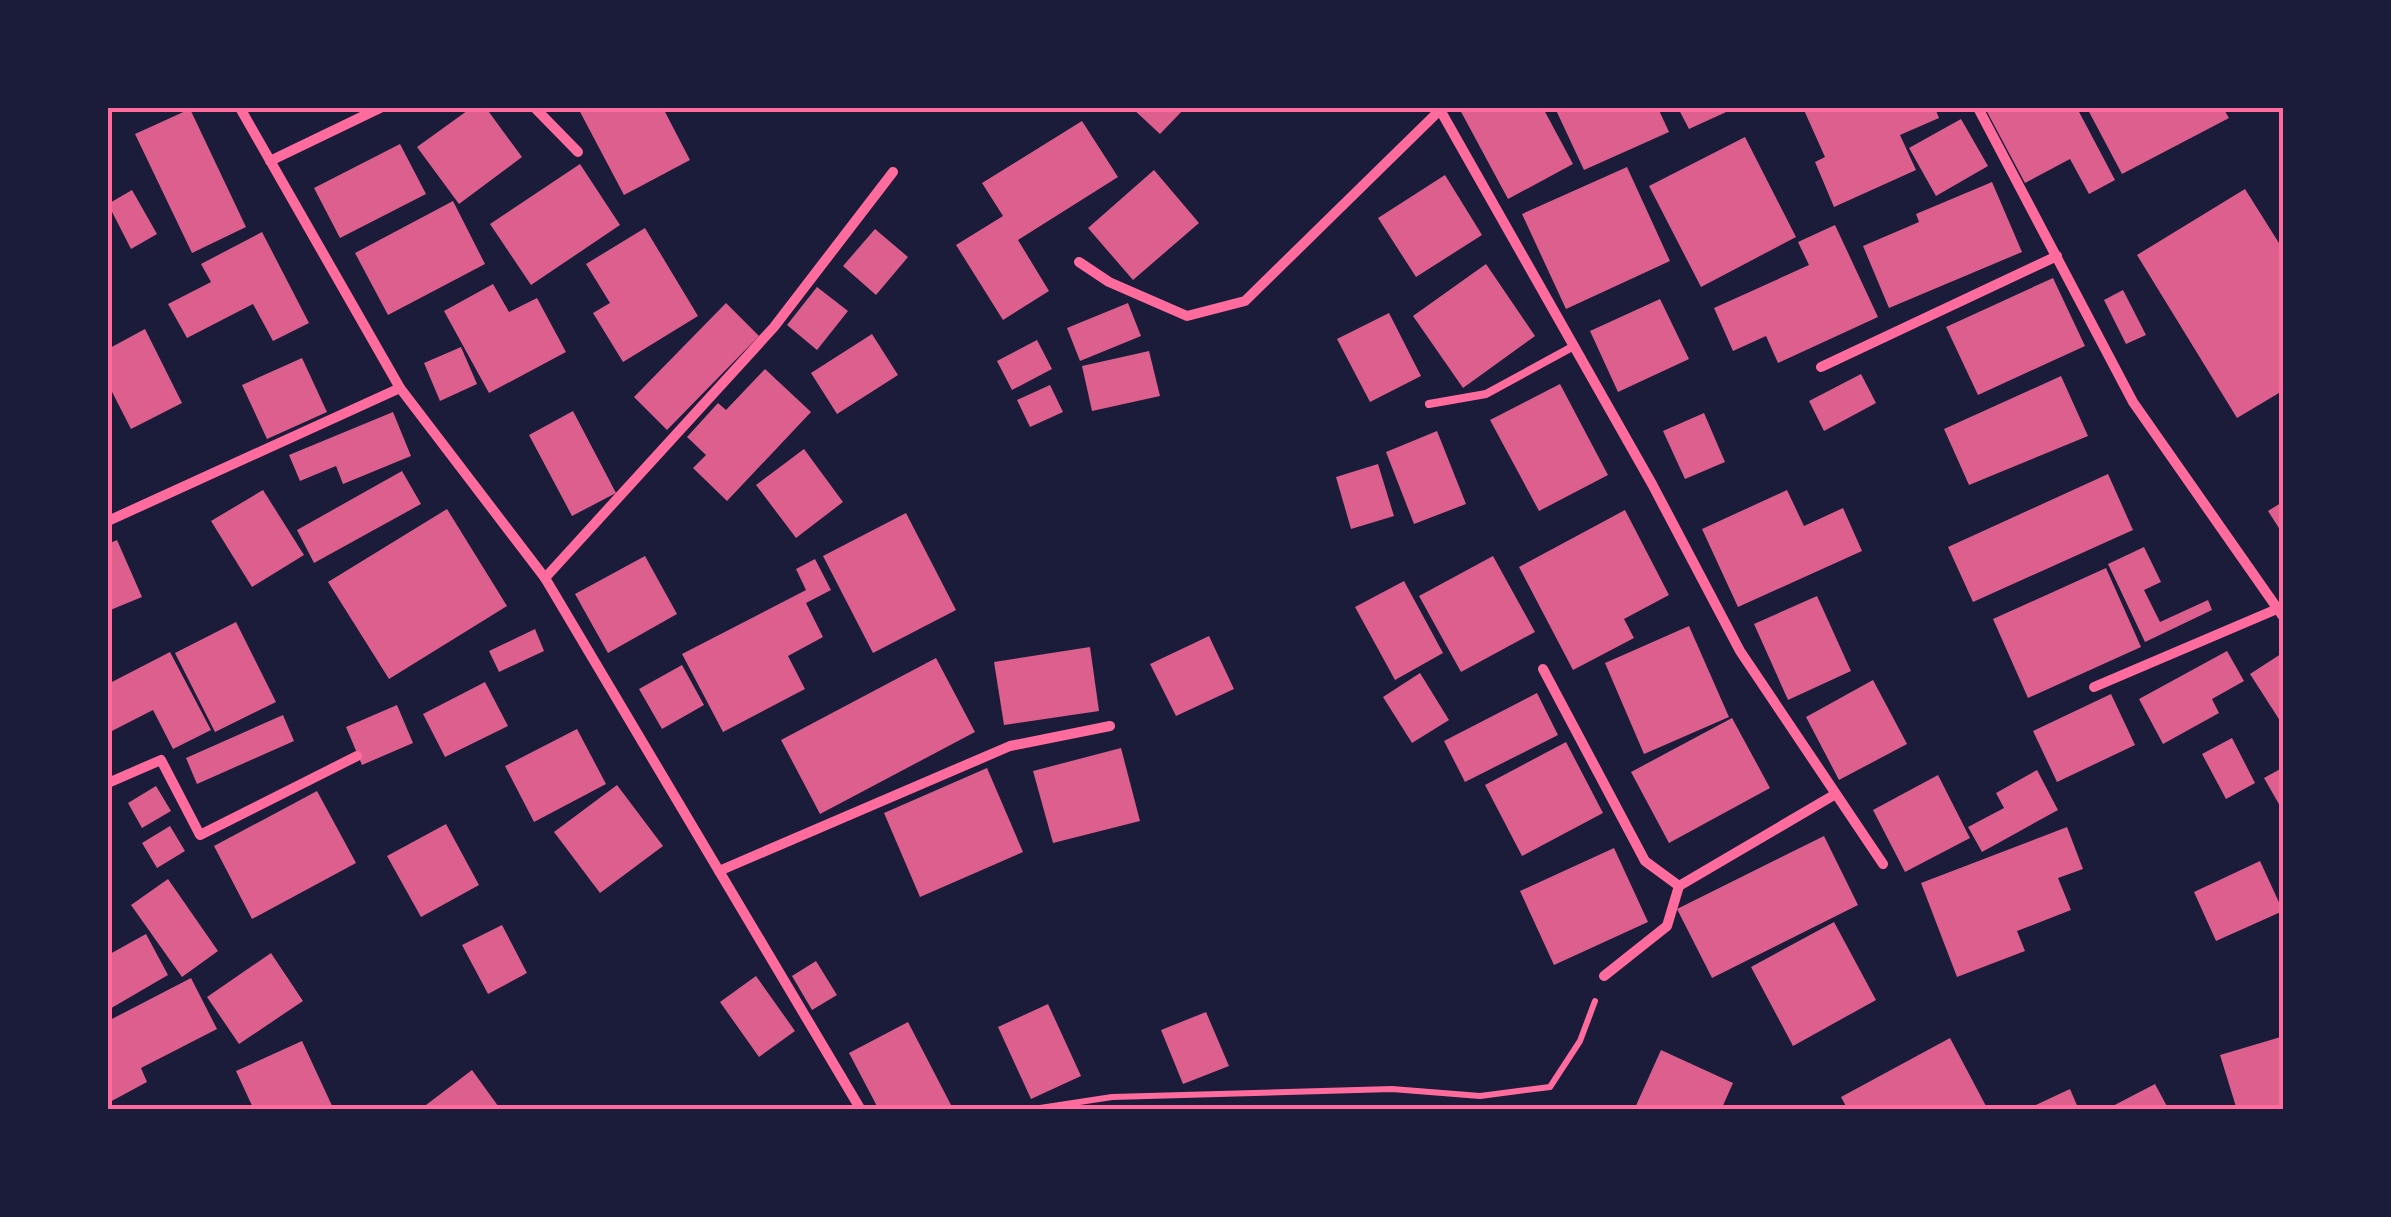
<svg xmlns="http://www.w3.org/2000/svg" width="2391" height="1217" viewBox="0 0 2391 1217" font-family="Jost,sans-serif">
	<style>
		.building { fill: #dd5f8e }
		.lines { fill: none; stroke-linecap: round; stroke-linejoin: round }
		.path { stroke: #ff6b9d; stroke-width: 6 }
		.service { stroke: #ff6b9d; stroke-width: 8 }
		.minor { stroke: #ff6b9d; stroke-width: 10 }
		.neatline { fill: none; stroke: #ff6b9d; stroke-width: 4 }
	</style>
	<rect width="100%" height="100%" fill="#1b1b3a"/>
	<g class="building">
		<path d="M471,108H486L522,157L459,204L417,147Z"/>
		<path d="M578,108H663L690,160L624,195Z"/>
		<path d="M1132,108H1185L1160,134Z"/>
		<path d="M1459,108H1543L1573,164L1508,199Z"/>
		<path d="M1555,108H1658L1669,132L1584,170Z"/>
		<path d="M1678,108H1735L1689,129Z"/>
		<path d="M1803,108H1935L1939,118L1900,135L1916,170L1834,207L1815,162L1825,157Z"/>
		<path d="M1985,108H2077L2115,180L2089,194L2070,159L2025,183Z"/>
		<path d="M2087,108H2223L2229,118L2122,174Z"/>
		<path d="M190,109L246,227L192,253L135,134Z"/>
		<path d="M1961,119L1988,166L1936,196L1909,148Z"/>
		<path d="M1082,121L1118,177L1018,240L1049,291L1003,320L956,245L1003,216L982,183Z"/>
		<path d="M1745,137L1796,237L1701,287L1649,186Z"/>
		<path d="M400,144L426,194L340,238L314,188Z"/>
		<path d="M580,164L620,225L531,285L490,224Z"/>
		<path d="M1627,167L1670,261L1566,309L1522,214Z"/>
		<path d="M1154,170L1199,223L1133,280L1088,228Z"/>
		<path d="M1445,175L1482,235L1416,277L1378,218Z"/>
		<path d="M1992,182L2022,252L1889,308L1863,246L1919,222L1916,214Z"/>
		<path d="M2245,189L2284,251V390L2237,418L2137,255Z"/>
		<path d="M132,190L157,234L131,249L108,204Z"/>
		<path d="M453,201L485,264L388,315L355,253Z"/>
		<path d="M1835,225L1878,317L1778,363L1766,336L1733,351L1714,308L1809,265L1798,242Z"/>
		<path d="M645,228L698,316L623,362L593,313L610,303L586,264Z"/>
		<path d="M875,229L908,257L876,295L843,266Z"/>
		<path d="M262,232L309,323L273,341L253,304L187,338L168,304L211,282L201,264Z"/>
		<path d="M1486,264L1535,336L1463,388L1413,316Z"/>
		<path d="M2053,278L2085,346L1978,395L1946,327Z"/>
		<path d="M493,284L509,312L537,298L566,352L489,393L444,311Z"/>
		<path d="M817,287L848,311L817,350L787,325Z"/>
		<path d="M2123,290L2146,335L2126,344L2104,300Z"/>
		<path d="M1660,299L1689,359L1618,392L1590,331Z"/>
		<path d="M726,303L759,336L667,430L634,397Z"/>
		<path d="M1128,303L1141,336L1080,361L1067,328Z"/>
		<path d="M1389,313L1421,376L1370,402L1337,339Z"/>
		<path d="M145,329L182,403L131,429L108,384V349Z"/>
		<path d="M872,334L898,375L837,414L811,373Z"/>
		<path d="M1037,340L1052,369L1012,390L997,361Z"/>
		<path d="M461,347L477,384L440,401L424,363Z"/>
		<path d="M1149,351L1160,396L1092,411L1082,366Z"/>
		<path d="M302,358L327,412L267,439L242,385Z"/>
		<path d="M765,369L811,412L727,501L693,468L706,455L687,437L718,403L726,410Z"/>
		<path d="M1861,374L1876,403L1824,431L1809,401Z"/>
		<path d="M2061,376L2088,436L1969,485L1944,429Z"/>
		<path d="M1560,384L1608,475L1539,511L1490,420Z"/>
		<path d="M1050,385L1063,412L1030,427L1017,400Z"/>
		<path d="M573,411L616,493L572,516L529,435Z"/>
		<path d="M393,412L411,456L343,484L336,466L300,481L289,455Z"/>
		<path d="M1704,413L1725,462L1685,479L1663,431Z"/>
		<path d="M1437,431L1466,504L1414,524L1386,452Z"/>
		<path d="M804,449L843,502L796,538L756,485Z"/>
		<path d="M1378,464L1394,516L1351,529L1336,477Z"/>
		<path d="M402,471L421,504L314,563L297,530Z"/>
		<path d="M2108,474L2133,530L1973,602L1948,547Z"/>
		<path d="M263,490L304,555L252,587L211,521Z"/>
		<path d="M1787,490L1804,526L1843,508L1862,551L1738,607L1702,529Z"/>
		<path d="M2284,501V536L2268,511Z"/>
		<path d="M447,509L507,606L389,679L328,582Z"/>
		<path d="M1625,510L1669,595L1624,619L1634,638L1573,670L1519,567Z"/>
		<path d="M906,513L956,610L873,653L823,556Z"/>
		<path d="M117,540L142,597L108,611V544Z"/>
		<path d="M2144,547L2161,582L2144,590L2160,622L2208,600L2212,610L2145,642L2108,564Z"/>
		<path d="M645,556L677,614L608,653L575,594Z"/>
		<path d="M1493,556L1535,632L1461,672L1419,596Z"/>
		<path d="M815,559L831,590L806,603L823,637L788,656L805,689L723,732L682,654L806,590L796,569Z"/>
		<path d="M2106,568L2141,647L2028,698L1993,619Z"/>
		<path d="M1404,581L1443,653L1395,680L1355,607Z"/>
		<path d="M1817,596L1851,671L1788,700L1754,624Z"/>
		<path d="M236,622L276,702L215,732L175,653Z"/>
		<path d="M1689,626L1729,717L1644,754L1605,663Z"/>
		<path d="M535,629L544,651L499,672L489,651Z"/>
		<path d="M1209,636L1234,689L1176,716L1150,664Z"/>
		<path d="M1090,647L1099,711L1004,725L994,662Z"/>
		<path d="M2227,651L2244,681L2212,699L2219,713L2163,744L2139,699Z"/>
		<path d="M170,652L211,730L173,749L153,710L108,733V684Z"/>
		<path d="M2284,652V727L2250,674Z"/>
		<path d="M936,658L975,732L820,814L781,740Z"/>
		<path d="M682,665L704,705L662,729L639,689Z"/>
		<path d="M1420,673L1449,720L1412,743L1383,697Z"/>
		<path d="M1873,680L1907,744L1839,780L1806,717Z"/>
		<path d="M485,682L508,726L445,757L423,714Z"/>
		<path d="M1537,693L1558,735L1465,782L1444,741Z"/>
		<path d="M2111,694L2135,745L2057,782L2033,731Z"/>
		<path d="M397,705L413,743L362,765L346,727Z"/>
		<path d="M283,715L294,741L197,784L186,758Z"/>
		<path d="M1732,718L1770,788L1669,843L1631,772Z"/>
		<path d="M577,729L606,784L534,822L505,766Z"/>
		<path d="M2232,738L2255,783L2226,799L2202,754Z"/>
		<path d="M1566,742L1603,813L1522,856L1485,785Z"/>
		<path d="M1121,748L1140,821L1053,843L1033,771Z"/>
		<path d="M2284,767V813L2264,778Z"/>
		<path d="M987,768L1023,852L920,897L884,813Z"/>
		<path d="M2037,770L2058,810L1982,852L1968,827L2004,808L1996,793Z"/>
		<path d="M1938,775L1970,838L1905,872L1873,810Z"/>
		<path d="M617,785L663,846L600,893L554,832Z"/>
		<path d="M156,786L171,811L142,828L128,803Z"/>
		<path d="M317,791L356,863L252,919L214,846Z"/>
		<path d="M446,824L479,885L421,917L387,856Z"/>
		<path d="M170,826L185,851L157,868L142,843Z"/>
		<path d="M2067,827L2083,869L2058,878L2071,910L2017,931L2025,951L1957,977L1921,883Z"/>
		<path d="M1824,836L1858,905L1712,978L1677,909Z"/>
		<path d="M1614,848L1648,922L1554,965L1520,891Z"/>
		<path d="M2260,861L2283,911L2216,941L2194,892Z"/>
		<path d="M168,879L218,951L182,977L131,905Z"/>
		<path d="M1834,922L1876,1000L1793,1046L1751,967Z"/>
		<path d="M502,925L527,973L488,994L462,945Z"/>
		<path d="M146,934L168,975L108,1010V955Z"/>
		<path d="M271,953L303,1001L239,1044L207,997Z"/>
		<path d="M816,961L837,995L812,1010L792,976Z"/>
		<path d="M756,976L795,1031L759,1057L720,1002Z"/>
		<path d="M191,978L217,1029L141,1068L147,1082L108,1103V1021Z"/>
		<path d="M1048,1004L1081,1076L1031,1099L998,1027Z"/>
		<path d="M1206,1012L1229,1066L1183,1084L1161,1030Z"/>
		<path d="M908,1022L951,1105L942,1110H879L849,1053Z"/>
		<path d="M2284,1036V1110H2237L2220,1055Z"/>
		<path d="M1950,1038L1987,1108L1848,1110L1841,1097Z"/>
		<path d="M302,1041L334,1110H254L236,1071Z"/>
		<path d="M1661,1050L1733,1083L1721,1110H1634Z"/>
		<path d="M472,1070L501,1110H429L426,1105Z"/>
		<path d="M2155,1084L2169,1110H2105Z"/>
		<path d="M2070,1089L2079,1110H2025Z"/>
	</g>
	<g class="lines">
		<path class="path" d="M1027,1110L1112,1097L1392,1089L1480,1096L1550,1087L1580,1041L1595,1001"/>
		<path class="service" d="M1429,404L1486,394L1574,346"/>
		<g class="minor">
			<path d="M240,108L400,388L545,578L861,1110"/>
			<path d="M535,108L578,152"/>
			<path d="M1439,108L1652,484L1740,651L1883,864"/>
			<path d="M1978,108L2133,402L2284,618"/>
			<path d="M270,161L380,108"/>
			<path d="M1079,262L1109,282L1187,316L1245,301L1441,109"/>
			<path d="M1821,367L2057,256"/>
			<path d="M108,521L400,388"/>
			<path d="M545,578L774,327L893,172"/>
			<path d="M1543,669L1645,861L1679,886"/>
			<path d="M2094,687L2277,609"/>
			<path d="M108,783L161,760L200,835L357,756"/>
			<path d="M719,871L1010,746L1110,726"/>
			<path d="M1604,976L1667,926L1679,886L1834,795"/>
		</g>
	</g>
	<rect width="2391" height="1217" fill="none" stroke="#1b1b3a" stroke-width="220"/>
	<rect x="110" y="110" width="2171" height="997" class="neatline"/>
</svg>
